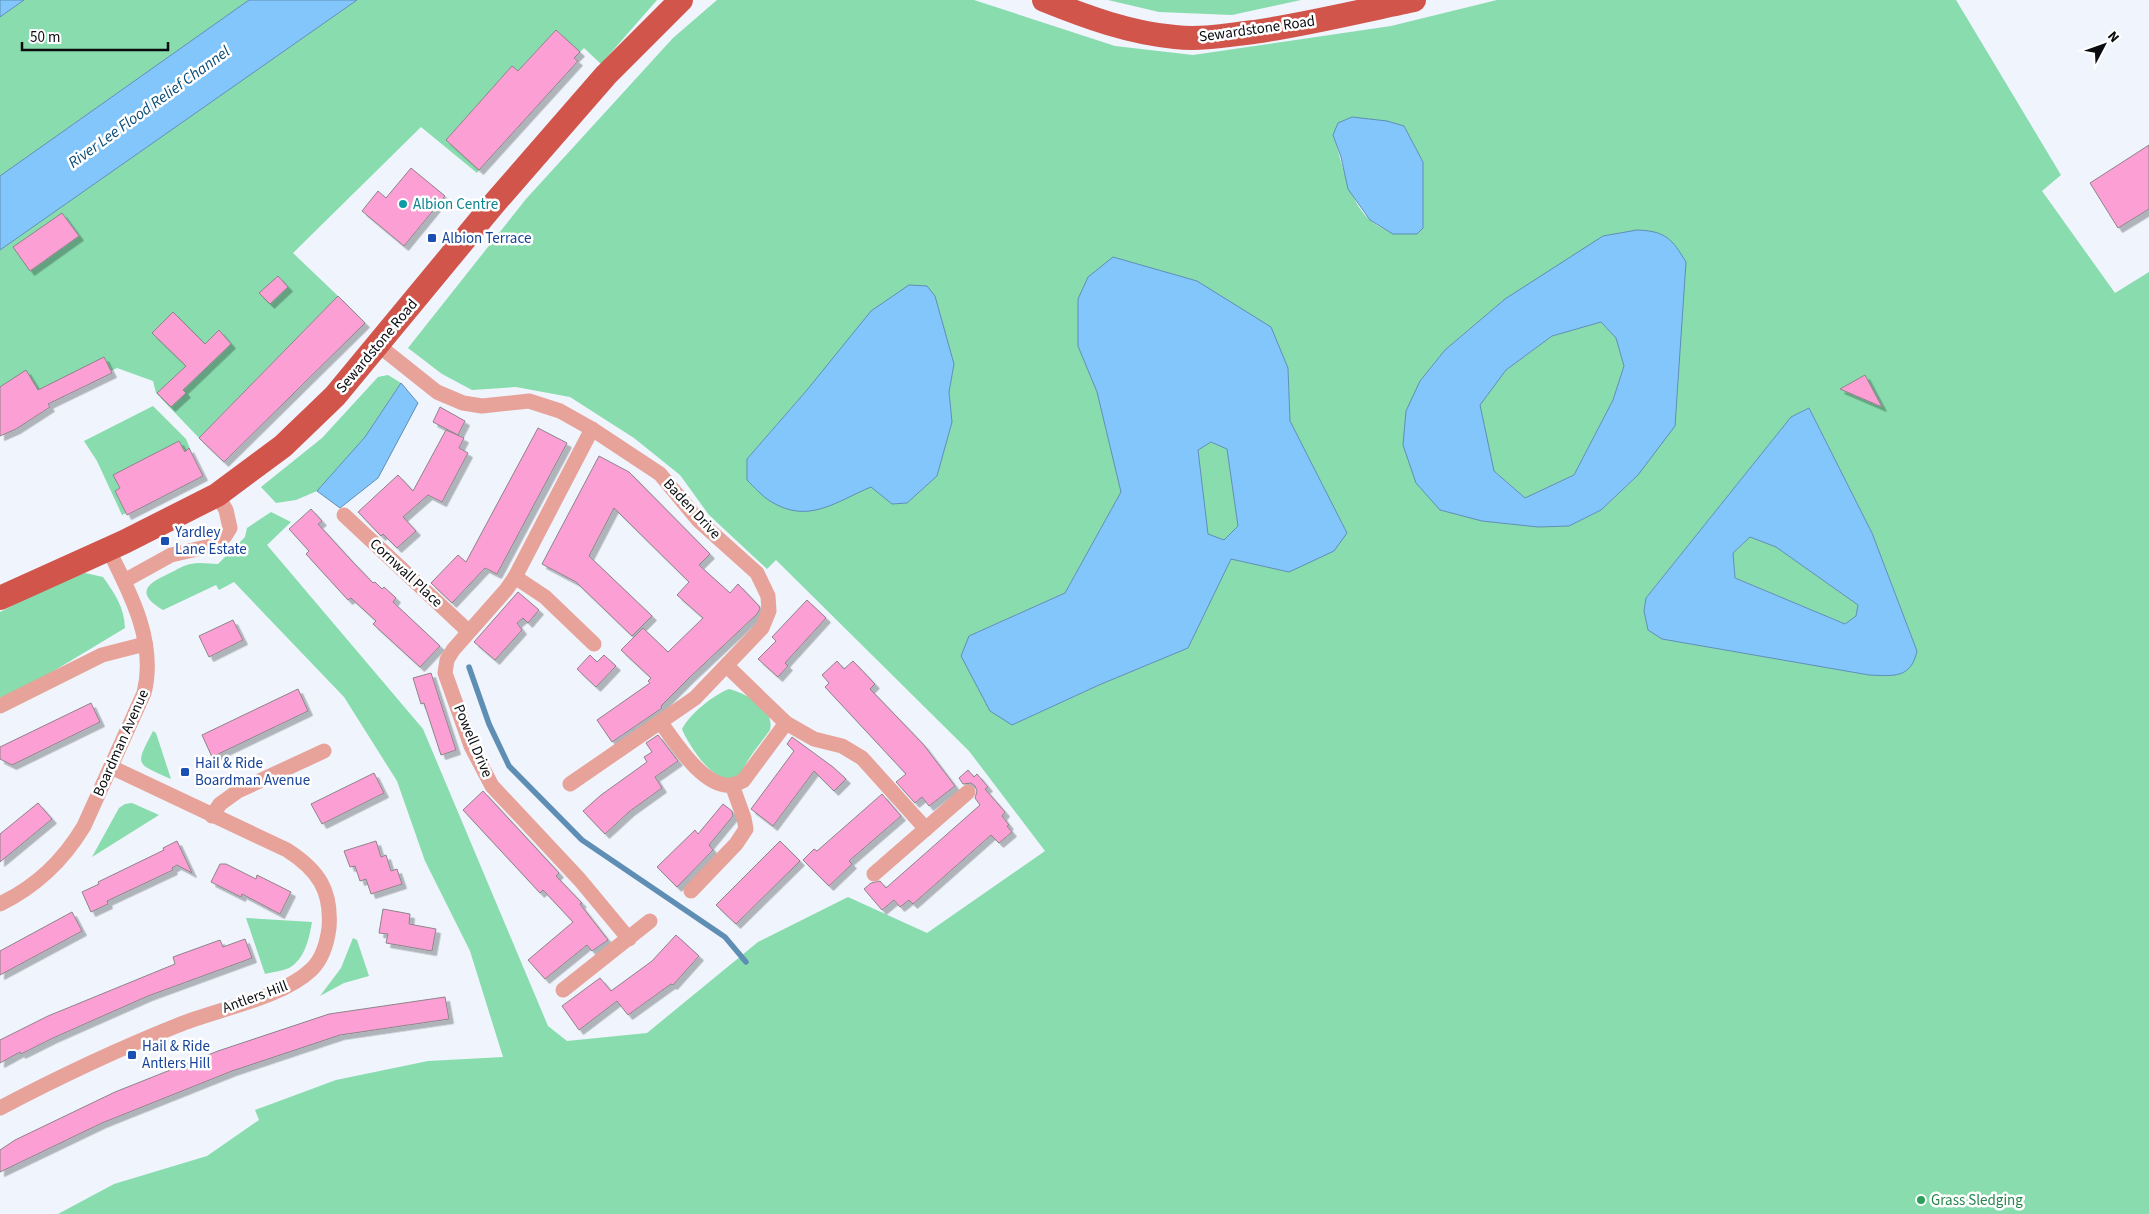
<svg xmlns="http://www.w3.org/2000/svg" width="2149" height="1214" viewBox="0 0 2149 1214" font-family="'Source Sans 3',sans-serif">
	<style>
		.green { fill: #88dcae; fill-rule: evenodd }
		.water { fill: #83c6fc; stroke: #5f8eb5; fill-rule: evenodd }
		.lines { fill: none; stroke-linecap: round; stroke-linejoin: round }
		.stream { stroke: #5f8eb5; stroke-width: 5.5 }
		.building { fill: #fc9fd4; stroke: #8d8489; filter: url(#shadow) }
		.minor { stroke: #e7a299; stroke-width: 15 }
		.primary { stroke: #d1554b; stroke-width: 24 }
		.culture-dot { fill: #0f9aa8; stroke: #fff; stroke-width: 2 }
		.transit-dot { fill: #1a4fb4; stroke: #fff; stroke-width: 2 }
		.leisure-dot { fill: #2e9e5b; stroke: #fff; stroke-width: 2 }
		.labels { text-anchor: middle; dominant-baseline: central; stroke-width: 5; stroke-linejoin: round; paint-order: stroke }
		.street-label { font-size: 15px; fill: #0a0c0f; stroke: #fff }
		.culture-label { font-size: 15px; fill: #0d838f; stroke: #fff; text-anchor: start }
		.transit-label { font-size: 15px; fill: #164399; stroke: #fff; text-anchor: start }
		.leisure-label { font-size: 15px; fill: #27864d; stroke: #fff; text-anchor: start }
		.water-label { font-size: 16px; font-style: italic; fill: #084d77; stroke: #fff }
	</style>
	<defs>
		<filter id="shadow"><feDropShadow dx="4.5" dy="4.5" stdDeviation="0" flood-color="#0004"/></filter>
	</defs>
	<rect width="100%" height="100%" fill="#eff4fd"/>
	<g class="green">
		<path d="M24,0H249L0,176V17Z"/>
		<path d="M357,0H657L601,64L584,48L580,52L556,30L521,68L542,93L512,66L446,140L479,170L477,173L421,127L293,253L338,296L199,438L156,393L153,381L117,368L0,425V250Z"/>
		<path d="M717,0H974L1115,46L1193,55L1391,26L1497,0H1956L2061,175L2042,191L2115,293L2149,272V1214H58L114,1184L207,1156L259,1120L255,1110L336,1080L428,1061L503,1057L470,951L425,861L397,781L344,697L234,582L219,590L216,585L163,610C135,593 146,584 170,573C177,570 183,565 191,564C200,562 210,564 218,564L245,537L247,528L271,512L291,522L267,545L423,729L548,1026L567,1041L647,1033L758,942L848,897L927,933L1045,851L969,751L776,560L767,569L709,515L680,475L634,438L570,397L516,387L472,390L442,374L408,348L526,199L673,38ZM1404,126L1423,162V228L1393,234C1386,229 1376,226 1370,220C1347,199 1343,163 1333,135ZM1686,263L1638,475L1601,510L1569,526L1538,527L1482,521L1420,381L1445,350L1505,299ZM1079,299L1288,368L1290,421L1347,533L1289,572L1231,559L1188,648L1099,685L1012,725L969,636L1065,593L1121,492L1097,392L1078,346ZM954,364L949,392L952,422L937,476L907,503L892,504L871,486L747,459L807,390ZM1809,408L1872,533L1917,651L1869,675L1662,639L1648,630L1644,611L1646,598L1791,417Z"/>
		<path d="M1108,0H1301L1232,15L1159,12Z"/>
		<path d="M1601,322L1616,338L1624,366L1613,400L1574,475L1525,498L1494,471L1479,405L1506,370L1552,336Z"/>
		<path d="M388,375L401,383L365,437L317,491L296,500L276,503L261,487L322,438L378,377Z"/>
		<path d="M153,406L186,439L191,451L186,454L179,441L114,475L120,488L115,491L126,513L122,515L97,461L84,441Z"/>
		<path d="M1211,442L1227,449L1238,526L1224,540L1208,535L1198,450Z"/>
		<path d="M1750,537L1776,547L1858,605L1856,616L1845,624L1735,578L1733,553Z"/>
		<path d="M85,573L103,577C115,594 124,607 125,628L32,684L0,698V612L62,580Z"/>
		<path d="M729,689C747,694 775,708 770,730C762,741 754,751 747,762C745,766 742,771 739,775C718,793 688,744 682,729C690,714 713,695 729,689Z"/>
		<path d="M153,731L156,733L171,779C135,763 135,766 153,731Z"/>
		<path d="M132,803L159,815L92,857L119,808L125,804Z"/>
		<path d="M246,918L312,922C309,939 305,959 289,968C282,971 272,972 265,974Z"/>
		<path d="M353,938L357,940L369,976L344,983L320,996L341,968Z"/>
	</g>
	<g class="water">
		<path d="M0,0H24L0,17Z"/>
		<path d="M249,0H357L0,250V176Z"/>
		<path d="M1352,117L1387,121L1404,126L1423,162V228L1417,234H1393L1370,220L1348,189L1341,157L1333,135L1338,123Z"/>
		<path d="M1637,230C1666,231 1672,239 1686,262L1675,426L1638,475L1601,510L1569,526L1538,527L1482,521L1440,510L1416,483L1403,445L1406,411L1420,381L1445,350L1505,299L1603,236ZM1601,322L1616,338L1624,366L1613,400L1574,475L1525,498L1494,471L1480,405L1506,370L1552,336Z"/>
		<path d="M1113,257L1197,281L1271,327L1288,368L1290,421L1347,533L1334,551L1289,572L1231,559L1188,648L1099,685L1012,725L990,711L961,656L969,636L1065,593L1121,492L1097,392L1078,346V299L1088,277ZM1211,442L1227,449L1238,526L1224,540L1208,534L1198,450Z"/>
		<path d="M909,285L927,286L935,296L954,364L949,392L952,422L937,476L907,503L892,504L871,487C835,502 808,525 770,501C762,496 754,487 747,480V459L807,390L871,311Z"/>
		<path d="M401,383L418,403L378,478L340,508L317,491L365,437Z"/>
		<path d="M1809,408L1872,533L1917,651C1911,679 1893,676 1869,675L1662,639L1648,630L1644,611L1646,598L1791,417ZM1750,537L1776,547L1858,605L1856,616L1845,624L1735,578L1733,553Z"/>
	</g>
	<g class="lines">
		<path class="stream" d="M469,667L489,724L509,766L582,840L725,937L746,962"/>
	</g>
	<g class="building">
		<path d="M556,30L580,52L574,58L578,61L479,170L446,140L512,66L518,71Z"/>
		<path d="M2149,145V209L2118,228L2090,183Z"/>
		<path d="M411,168L445,196L404,246L362,211L378,191L386,198Z"/>
		<path d="M62,213L79,236L30,271L13,247Z"/>
		<path d="M278,276L288,287L270,304L259,293Z"/>
		<path d="M338,296L365,323L224,462L199,438Z"/>
		<path d="M173,312L205,344L219,330L231,344L183,390L186,393L171,407L157,393L186,366L152,333Z"/>
		<path d="M104,357L112,373L48,404L50,407L16,429L0,436V387L26,370L38,390Z"/>
		<path d="M1865,375L1882,407L1840,389Z"/>
		<path d="M440,407L465,421L458,435L433,422Z"/>
		<path d="M538,428L567,443L497,574L485,568L452,603L431,583L458,555L466,562Z"/>
		<path d="M446,430L464,438L459,448L468,453L442,502L428,495L403,517L416,531L397,548L383,534L381,536L358,512L398,475L413,491Z"/>
		<path d="M179,441L185,452L189,448L203,476L127,515L115,491L120,488L113,475Z"/>
		<path d="M599,456L629,472L710,554L699,565L730,593L738,584L759,606L760,609L757,614L689,678L661,706L662,708L612,742L597,720L650,683L648,681L651,678L621,650L643,628L668,652L703,618L677,595L689,582L614,508L589,556L652,616L632,636L576,582L542,564Z"/>
		<path d="M311,509L322,521L318,524L350,559L373,583L375,582L382,589L384,587L396,598L393,602L440,646L420,667L373,624L376,621L351,598L348,600L306,554L309,551L289,529Z"/>
		<path d="M518,592L539,610L528,623L523,618L517,623L522,630L495,660L474,642Z"/>
		<path d="M807,600L826,618L785,663L788,666L778,677L758,659L776,641L772,637Z"/>
		<path d="M233,620L243,640L209,657L199,636Z"/>
		<path d="M590,655L597,662L604,655L616,666L596,687L577,669Z"/>
		<path d="M837,661L844,669L853,661L875,684L870,689L923,744L955,786L929,806L922,797L915,803L896,782L906,774L825,687L829,683L822,675Z"/>
		<path d="M431,673L456,750L441,755L424,703L421,704L413,678Z"/>
		<path d="M298,689L308,711L212,757L202,735Z"/>
		<path d="M91,703L100,722L12,765L0,759V747Z"/>
		<path d="M658,735L678,761L655,777L662,788L630,811L605,834L583,811L601,795L647,762L644,757L652,752L646,743Z"/>
		<path d="M792,737L833,767L846,779L834,791L814,771L773,826L751,809L794,751L787,744Z"/>
		<path d="M968,770L974,777L977,774L988,787L985,789L1005,812L1002,816L1009,825L1007,826L1012,832L999,843L991,835L913,904L909,900L900,907L894,900L882,910L864,889L871,883L880,881L886,888L980,805L975,798L977,791L975,786L971,783L963,784L959,778Z"/>
		<path d="M374,773L384,793L322,824L311,804Z"/>
		<path d="M483,791L559,873L556,876L582,903L580,904L608,940L592,951L587,945L545,979L528,960L573,922L543,890L540,893L463,810Z"/>
		<path d="M882,794L901,816L849,861L852,864L829,886L803,860L814,849L817,851Z"/>
		<path d="M38,803L52,819L0,862V834Z"/>
		<path d="M723,804L732,811L733,816L709,845L713,850L677,887L657,867L695,830L698,834Z"/>
		<path d="M177,841L192,873L177,865L172,868L173,870L107,901L108,904L91,912L82,892L99,884L98,882L164,850L163,848Z"/>
		<path d="M376,841L381,857L386,855L391,871L397,869L402,884L371,894L366,879L360,881L355,866L350,867L344,851Z"/>
		<path d="M780,841L800,861L736,924L716,905Z"/>
		<path d="M220,864H226L256,879L257,875L291,892L280,914L242,894L241,897L211,882Z"/>
		<path d="M383,909L410,914L409,924L436,929L432,951L386,943L388,934L379,933Z"/>
		<path d="M72,912L82,931L0,975V951Z"/>
		<path d="M676,935L699,956L673,985L671,984L628,1015L617,1001L579,1030L562,1006L600,978L611,991L652,961Z"/>
		<path d="M245,939L252,958L148,996L53,1038L21,1054L20,1052L0,1063V1040L48,1016L175,964L173,957L220,940L223,947Z"/>
		<path d="M445,997L449,1019L340,1035L232,1071L102,1123L0,1172V1150L15,1140L115,1092L218,1051L329,1014Z"/>
	</g>
	<g class="lines">
		<g class="minor">
			<path d="M378,345L437,392L463,403L482,406L529,401L560,411L592,429L660,474L699,521L757,573L768,596L769,611L762,628L695,698L570,784"/>
			<path d="M592,429L515,577L506,590L453,650L447,660L445,673L471,746L492,786L580,880L629,939"/>
			<path d="M344,515L468,631"/>
			<path d="M515,577L545,597L594,644"/>
			<path d="M124,581L171,555L215,545L225,536L230,528L226,510L217,495"/>
			<path d="M727,666L786,723L814,739L842,746L862,758L926,829"/>
			<path d="M0,706L102,655L145,644"/>
			<path d="M661,723C675,742 704,789 732,785C736,784 740,782 743,781L786,723"/>
			<path d="M212,816L220,804L238,791L324,751"/>
			<path d="M874,874L968,792"/>
			<path d="M691,891L736,844L746,829L744,818L732,785"/>
			<path d="M0,904C37,886 63,861 84,826L144,693C157,643 130,592 108,549"/>
			<path d="M563,990L650,921"/>
			<path d="M0,1108C57,1078 116,1050 176,1026C216,1009 281,999 312,969C323,958 327,943 329,928C332,890 318,870 287,850L111,767"/>
		</g>
		<g class="primary">
			<path d="M1044,0C1086,17 1130,33 1175,37C1202,40 1228,35 1254,32C1308,24 1361,11 1414,0"/>
			<path d="M0,598L124,542L217,495L283,446L335,396L492,206L606,75L681,0"/>
		</g>
	</g>
	<circle class="culture-dot" cx="403" cy="204" r="5"/>
	<g class="transit-dot">
		<rect x="427" y="233" width="10" height="10" rx="2.5"/>
		<rect x="160" y="536" width="10" height="10" rx="2.5"/>
		<rect x="180" y="767" width="10" height="10" rx="2.5"/>
		<rect x="127" y="1050" width="10" height="10" rx="2.5"/>
	</g>
	<circle class="leisure-dot" cx="1921" cy="1200" r="5"/>
	<g class="labels">
		<g class="street-label">
			<text transform="translate(1257 29) rotate(-8)">Sewardstone Road</text>
			<text transform="translate(377 346) rotate(-50)">Sewardstone Road</text>
			<text transform="translate(692 509) rotate(47)">Baden Drive</text>
			<text transform="translate(406 573) rotate(43)">Cornwall Place</text>
			<text transform="translate(473 741) rotate(67)">Powell Drive</text>
			<text transform="translate(121 743) rotate(-66)">Boardman Avenue</text>
			<text transform="translate(255 997) rotate(-20)">Antlers Hill</text>
		</g>
		<g class="culture-label">
			<text x="413" y="204">Albion Centre</text>
		</g>
		<g class="transit-label">
			<text x="442" y="238">Albion Terrace</text>
			<text x="175" y="532">Yardley<tspan x="175" dy="17">Lane Estate</tspan></text>
			<text x="195" y="763">Hail &amp; Ride<tspan x="195" dy="17">Boardman Avenue</tspan></text>
			<text x="142" y="1046">Hail &amp; Ride<tspan x="142" dy="17">Antlers Hill</tspan></text>
		</g>
		<g class="leisure-label">
			<text x="1931" y="1200">Grass Sledging</text>
		</g>
		<g class="water-label">
			<text transform="translate(149 107) rotate(-36)">River Lee Flood Relief Channel</text>
		</g>
	</g>
	<g transform="translate(2104 45) rotate(49)" stroke="#ffffff" stroke-width="4" paint-order="stroke">
	<path d="M0-4L9 19L0 12L-9 19Z" fill="#0a0c0f"/>
	<text y="-8" font-size="14" font-weight="bold" text-anchor="middle" fill="#0a0c0f">N</text>
	</g>
	<path d="M22 42v8h146v-8" fill="none" stroke="#0a0c0f" stroke-width="2.5"/>
	<text x="30" y="42" font-size="15" fill="#0a0c0f" stroke="#ffffff" stroke-width="4" paint-order="stroke">50 m</text>
</svg>
